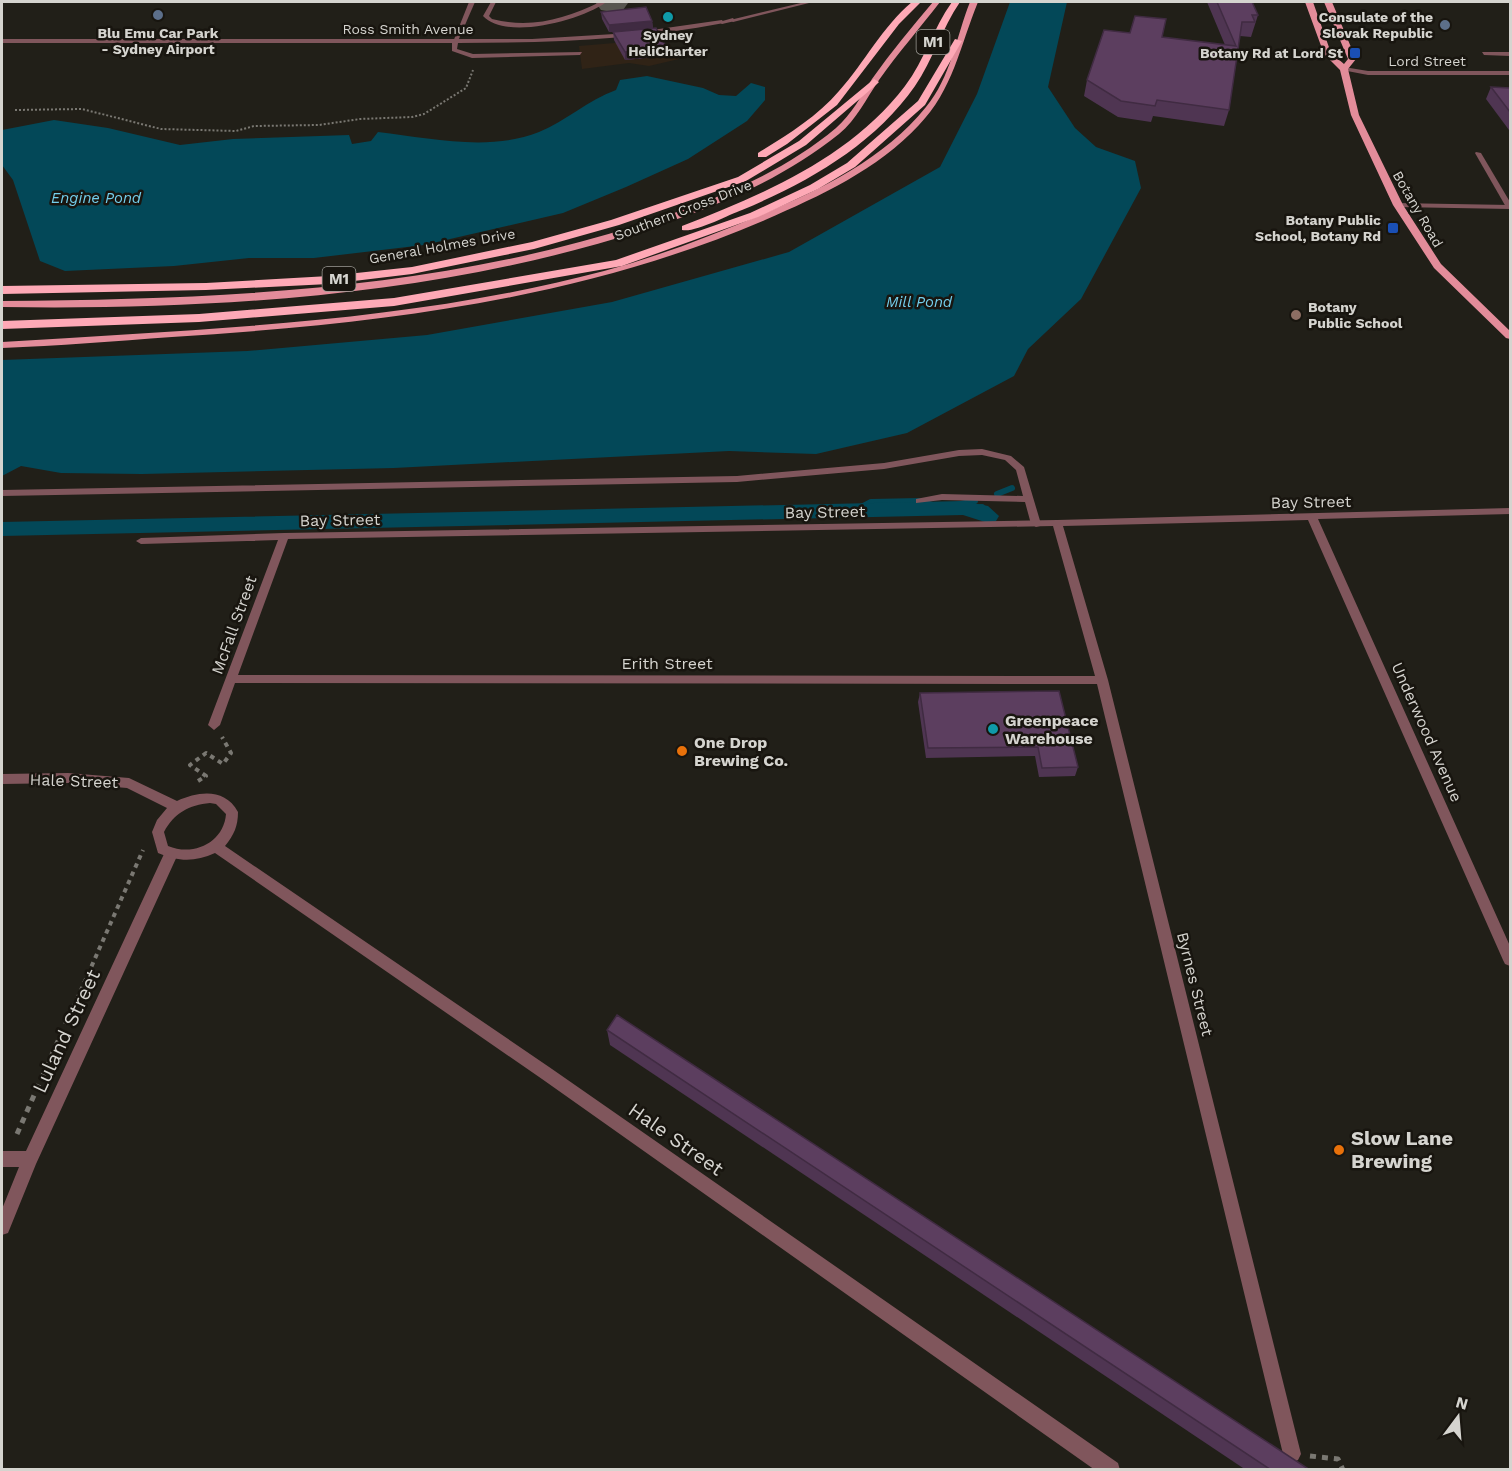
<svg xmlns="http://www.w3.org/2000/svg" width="1512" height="1471" viewBox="0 0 1512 1471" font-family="'Work Sans',sans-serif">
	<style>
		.commercial { fill: #302316 }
		.water { fill: #034858 }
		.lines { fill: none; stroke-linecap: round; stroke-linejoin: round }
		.stream { stroke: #034858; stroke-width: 6 }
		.canal { fill: #034858; fill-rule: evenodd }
		.taxiway { fill: #585650; fill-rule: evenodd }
		.path-far2 { stroke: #7a7872; stroke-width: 2; stroke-dasharray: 2 2; stroke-linecap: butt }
		.path-far1 { stroke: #7a7872; stroke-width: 4; stroke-dasharray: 4.5 4.5; stroke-linecap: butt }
		.path { stroke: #7a7872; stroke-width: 5; stroke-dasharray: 6 6; stroke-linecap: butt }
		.service { fill: #80565c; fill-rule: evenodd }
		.minor { fill: #80565c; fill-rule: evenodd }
		.tertiary { fill: #80565c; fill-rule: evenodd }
		.primary { fill: #e38c9a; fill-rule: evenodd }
		.motorway { fill: #fea9b6; fill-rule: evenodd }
		.wall { fill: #4f3552 }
		.shaded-wall { fill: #402b42 }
		.building { fill: #5c3e5f; stroke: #402b42; stroke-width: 1.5 }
		.service-dot { fill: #5c6f8a; stroke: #18150f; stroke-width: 2 }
		.culture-dot { fill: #0f9aa8; stroke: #18150f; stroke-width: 2 }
		.transit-dot { fill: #1a4fb4; stroke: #18150f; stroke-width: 2 }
		.education-dot { fill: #8d6e63; stroke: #18150f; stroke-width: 2 }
		.food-dot { fill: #e8710a; stroke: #18150f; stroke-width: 2 }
		.labels { text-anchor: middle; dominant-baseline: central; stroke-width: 5; stroke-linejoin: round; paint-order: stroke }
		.far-poi-label { font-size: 14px; font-weight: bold; fill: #d5d4cf; stroke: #18150f; text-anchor: end }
		.far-street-label { font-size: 14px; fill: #d5d4cf; stroke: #18150f }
		.shield { fill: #18150f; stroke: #9c9b95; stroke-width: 1.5 }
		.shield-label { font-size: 15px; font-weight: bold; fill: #d5d4cf }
		.far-water-label { font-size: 15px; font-style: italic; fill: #74cfec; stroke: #18150f }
		.street-label { font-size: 16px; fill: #d5d4cf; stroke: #18150f }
		.poi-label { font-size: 16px; font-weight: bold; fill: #d5d4cf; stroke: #18150f; text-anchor: start }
		.near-street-label { font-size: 20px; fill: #d5d4cf; stroke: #18150f }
		.near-poi-label { font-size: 20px; font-weight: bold; fill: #d5d4cf; stroke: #18150f; text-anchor: start }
	</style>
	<rect width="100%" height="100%" fill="#211f18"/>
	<path class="commercial" d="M651,40L670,45L679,59L649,66L629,63L582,69L579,46Z"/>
	<g class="water">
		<path d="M1010,2H1067L1048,87L1075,128L1096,147L1135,161L1141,188L1081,299L1028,349L1014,376L907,433L816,454L729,451L394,468L142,474L61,473L21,466L2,476V360L247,351L427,335L612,302L789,252L940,167L977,94Z"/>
		<path d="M647,76L703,88L719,95L736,96L751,83L765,87V100L747,121L688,159L626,187L563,213L424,245L314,258H249L174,266L65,271L40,261L13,180L2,165V130L54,120L108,128L180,145L233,139L349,135L352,144L371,141L378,132C430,138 489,152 539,132C566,121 588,100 616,90L620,80Z"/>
	</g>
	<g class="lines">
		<g class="stream">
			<path d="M997,494L1012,488"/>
			<path d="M963,508L982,507"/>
			<path d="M854,511L871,502L920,501L942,508L975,501"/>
		</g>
		<path class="canal" d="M963,501L988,506L999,516L996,521L988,523L963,515L2,536V522Z"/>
		<path class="taxiway" d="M595,2H627L628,3L623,10L612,12L601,10Z"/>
		<path class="path-far2" d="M15,110L82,109L161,129L236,131L254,126L319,125L360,119L412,117L424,114L466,88L473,70"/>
		<g class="path-far1">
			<path d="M198,781L206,776L190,765L206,753L223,764L231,753L222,737"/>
			<path d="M66,1024L143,850"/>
		</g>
		<g class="path">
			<path d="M17,1134L66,1023"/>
			<path d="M1310,1456L1338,1459L1343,1470"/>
		</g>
		<g class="service">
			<path d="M491,2H496L489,16L492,19C531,29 565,19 600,2L605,3C581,20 506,41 483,16Z"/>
			<path d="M805,2H813L733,22L730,20Z"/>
			<path d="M722,20L724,23C636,40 547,43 458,43L457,49L473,54L582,52L580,55L472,58L452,51V43H2V39H532L631,33Z"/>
			<path d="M1482,52H1510V56L1484,55Z"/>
			<path d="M1476,152L1481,153L1510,202V209L1506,207L1475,153Z"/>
			<path d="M982,449L1011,456L1024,467L1041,524L1040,526L1036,527L1031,524L1025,502L942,500L916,503V499L942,494L1023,496L1016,470L1005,460L982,455L959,456L884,469L737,482L2,496V490L737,476L884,463L959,450Z"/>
		</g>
		<g class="minor">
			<path d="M469,2H475L458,41L453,42Z"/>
			<path d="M733,18L735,21L722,24L719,22Z"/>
			<path d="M1344,67L1368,71H1510V75H1368L1342,70Z"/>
			<path d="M1395,203L1510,205V209L1398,207H1395Z"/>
			<path d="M1510,508V514L1318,519L1510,946V966L1505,964L1503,960L1308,520L1063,526L1108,680L1301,1454L1298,1460L1292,1463L1286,1460L1283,1454L1097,684L235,683L220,725L214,730L208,725L278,540L141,544L136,541L141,538L284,533L1057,520ZM1053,526L1095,676L238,675L288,539Z"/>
			<path d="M171,849L176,850L178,854L36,1164L8,1233L2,1235V1209L19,1167H2V1151H26L164,854L166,850Z"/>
		</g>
		<path class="tertiary" d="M68,773L129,778L177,801C199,791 225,788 238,812C238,826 234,835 225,846L552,1069L1118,1463L1120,1470H1095L542,1079L215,853C195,862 179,862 158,853L152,832L157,820L167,808L127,788L68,783L2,784V774ZM210,803L216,804L226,814C224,842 194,857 168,846L164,832C174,813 189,805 210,803Z"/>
		<g class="primary">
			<path d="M933,2H940C920,28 898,53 879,80C866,99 857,119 839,134C782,180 713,208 644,230C438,296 217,310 2,307V301C217,299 432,291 638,225C708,203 780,175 836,128C852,114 861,96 872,79C891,52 912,27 933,2Z"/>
			<path d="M970,2H978C960,46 953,90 919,125C877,170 820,196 765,220C576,301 376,324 172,337C115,341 58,346 2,348V342C203,329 408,323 604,271C659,256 711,236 763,214C823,188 884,159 926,107C951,77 956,37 970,2Z"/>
			<path d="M1305,2H1313L1331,53L1344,64L1348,59L1324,2H1332L1356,59L1348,69L1359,115L1403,205L1441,264L1510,331V339L1506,338L1434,268L1393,205L1351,115L1340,70L1324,54Z"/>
		</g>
		<g class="motorway">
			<path d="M912,2H921L899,24L837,105L787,144L766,157H758V153C787,135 817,117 839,91C865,62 882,27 912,2Z"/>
			<path d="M952,2H960C942,28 933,60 915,86C874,145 807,183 742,210C728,215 695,233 682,230V226C764,194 850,158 905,86C925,60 933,28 952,2Z"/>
			<path d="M955,39L962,41L925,105L855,167L818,189L758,217L622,266L394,306L199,322L2,329V321L199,314L394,298L616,260L750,213L810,185L847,163L918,101Z"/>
			<path d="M874,79L879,82L877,84L806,145L746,181L619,225L534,249L412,274L329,284L206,290L2,294V286L206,283L329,276L412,267L532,242L611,220L738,177L799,141Z"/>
		</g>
	</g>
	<g class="wall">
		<path d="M1207,2H1252L1258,15L1251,37L1240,36L1229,110L1224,126L1153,116L1151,122L1118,117L1084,96L1087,80L1162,37L1225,45Z"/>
		<path d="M601,12L652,21L653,28L609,32L602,19Z"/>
		<path d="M613,32L667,56L625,60L614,40Z"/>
		<path d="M1491,87L1510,88V130H1509L1486,99Z"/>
		<path d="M1059,691L1078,767L1075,776L1039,777L1035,756L926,758L918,702L920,693Z"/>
		<path d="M607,1030L1310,1470H1246L610,1045Z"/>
	</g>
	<g class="shaded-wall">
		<path d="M652,21L653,28L609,32V25Z"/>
		<path d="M667,48V56L625,60V52Z"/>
	</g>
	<g class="building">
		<path d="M1217,2H1252L1258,15H1252L1255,22H1242L1229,110L1157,100L1155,106L1121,101L1087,80L1104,30L1130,33L1135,16L1166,19L1162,37L1236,46Z"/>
		<path d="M646,7L652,21L609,25L601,12Z"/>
		<path d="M656,28L667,48L625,52L613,32Z"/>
		<path d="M1491,87L1510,88V112Z"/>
		<path d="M1059,691L1078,767L1042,768L1038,747L928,748L920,693Z"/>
		<path d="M617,1015L1310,1470H1271L607,1030Z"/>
	</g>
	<g class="service-dot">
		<circle cx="158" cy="15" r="6"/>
		<circle cx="1445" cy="25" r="6"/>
	</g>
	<g class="culture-dot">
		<circle cx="668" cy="17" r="6"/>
		<circle cx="993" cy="729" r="6"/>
	</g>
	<g class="transit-dot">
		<rect x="1349" y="47" width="12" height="12" rx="3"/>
		<rect x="1387" y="222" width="12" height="12" rx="3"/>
	</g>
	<circle class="education-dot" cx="1296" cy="315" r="6"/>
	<g class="food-dot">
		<circle cx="682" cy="751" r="6"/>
		<circle cx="1339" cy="1150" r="6"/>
	</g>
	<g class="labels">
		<g class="far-poi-label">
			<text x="1433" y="17">Consulate of the<tspan x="1433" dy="16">Slovak Republic</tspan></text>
			<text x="158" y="33" text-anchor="middle">Blu Emu Car Park<tspan x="158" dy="16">- Sydney Airport</tspan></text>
			<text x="668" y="35" text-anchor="middle">Sydney<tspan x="668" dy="16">HeliCharter</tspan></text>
			<text x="1343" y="53">Botany Rd at Lord St</text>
			<text x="1381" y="220">Botany Public<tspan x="1381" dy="16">School, Botany Rd</tspan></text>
			<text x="1308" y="307" text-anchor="start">Botany<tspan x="1308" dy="16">Public School</tspan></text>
		</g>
		<g class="far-street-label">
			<text x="408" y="29">Ross Smith Avenue</text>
			<text x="1427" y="61">Lord Street</text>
			<text transform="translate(1418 209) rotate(60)">Botany Road</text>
			<text transform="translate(683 210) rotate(-21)">Southern Cross Drive</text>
			<text transform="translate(442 246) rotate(-10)">General Holmes Drive</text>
		</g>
		<g class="shield">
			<rect x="916.5" y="30" width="33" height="24" rx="4.5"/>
			<rect x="322.5" y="267" width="33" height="24" rx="4.5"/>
		</g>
		<g class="shield-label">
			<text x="933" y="42">M1</text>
			<text x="339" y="279">M1</text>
		</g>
		<g class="far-water-label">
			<text x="96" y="198">Engine Pond</text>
			<text x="919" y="302">Mill Pond</text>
		</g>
		<g class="street-label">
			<text transform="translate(1311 502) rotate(-1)">Bay Street</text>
			<text transform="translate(825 512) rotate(-1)">Bay Street</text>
			<text transform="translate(340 520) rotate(-1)">Bay Street</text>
			<text transform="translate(234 625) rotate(-70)">McFall Street</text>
			<text x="667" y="663">Erith Street</text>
			<text transform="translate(1427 732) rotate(66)">Underwood Avenue</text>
			<text transform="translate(74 781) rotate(2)">Hale Street</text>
			<text transform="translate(1195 984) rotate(76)">Byrnes Street</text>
		</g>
		<g class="poi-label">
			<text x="1005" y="720">Greenpeace<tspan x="1005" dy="18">Warehouse</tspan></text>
			<text x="694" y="742">One Drop<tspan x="694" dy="18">Brewing Co.</tspan></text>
		</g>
		<g class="near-street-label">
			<text transform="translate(66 1031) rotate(-65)">Luland Street</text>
			<text transform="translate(676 1139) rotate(35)">Hale Street</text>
		</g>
		<g class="near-poi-label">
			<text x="1351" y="1138">Slow Lane<tspan x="1351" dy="23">Brewing</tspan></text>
		</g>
	</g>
	<rect width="1512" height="1471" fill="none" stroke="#d5d4cf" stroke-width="6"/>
	<g transform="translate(1458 1417) rotate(16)" stroke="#18150f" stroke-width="4.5" paint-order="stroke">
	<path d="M0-4.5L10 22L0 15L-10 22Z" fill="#d5d4cf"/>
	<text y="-9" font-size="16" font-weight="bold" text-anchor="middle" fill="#d5d4cf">N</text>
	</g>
</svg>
